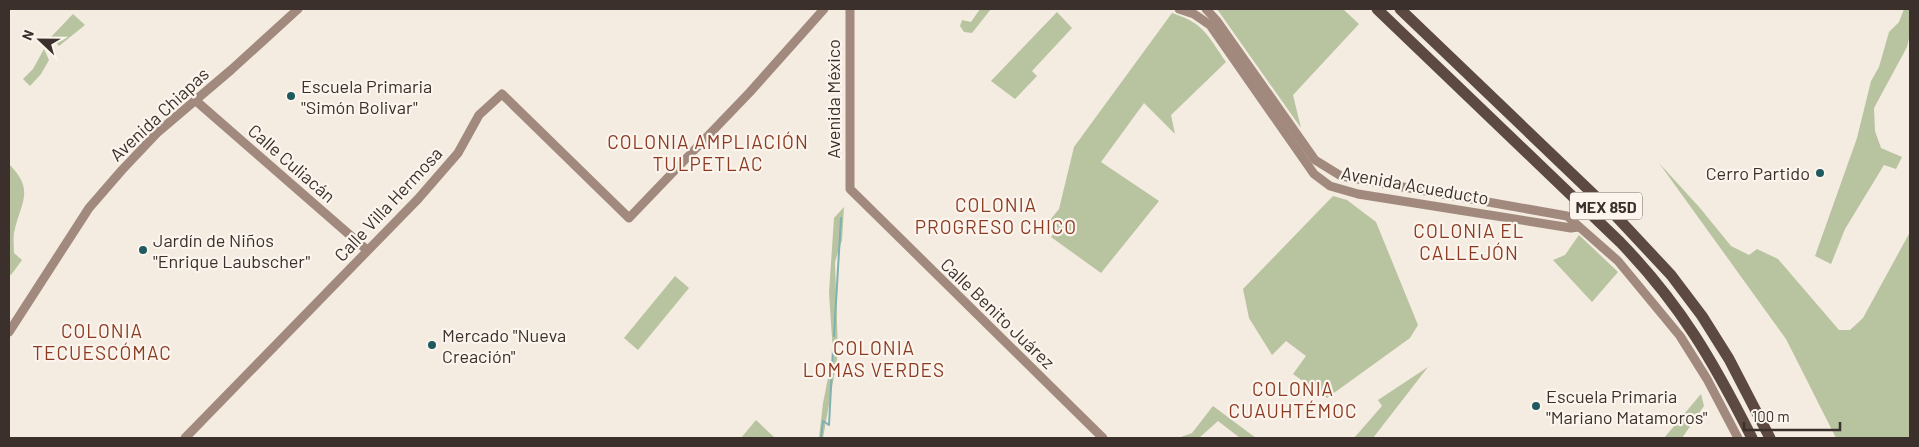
<svg xmlns="http://www.w3.org/2000/svg" width="1919" height="447" viewBox="0 0 1919 447" font-family="Barlow,sans-serif">
	<style>
		.green { fill: #b8c4a0 }
		.lines { fill: none; stroke-linecap: round; stroke-linejoin: round }
		.stream { stroke: #7fb0b2; stroke-width: 2 }
		.secondary { stroke: #a18a7d; stroke-width: 9 }
		.highway { stroke: #5c4a42; stroke-width: 11 }
		.poi-dot { fill: #1f5a5e; stroke: #fbf5ee; stroke-width: 2 }
		.labels { text-anchor: middle; dominant-baseline: central; stroke-width: 4.5; stroke-linejoin: round; paint-order: stroke }
		.shield { fill: #fbf5ee; stroke: #756b66; stroke-width: 1 }
		.shield-label { font-size: 16px; font-weight: bold; fill: #3b302b }
		.poi-label { font-size: 18px; fill: #3b302b; stroke: #fbf5ee; text-anchor: start }
		.street-label { font-size: 18px; fill: #3b302b; stroke: #fbf5ee }
		.neighbourhood-label { font-size: 19px; letter-spacing: 1px; fill: #8c3b22; stroke: #fbf5ee }
	</style>
	<rect width="100%" height="100%" fill="#f4ebe1"/>
	<g class="green">
		<path d="M980,9H991L972,33L964,32L960,26L962,20L971,22Z"/>
		<path d="M1217,9H1343L1359,24L1293,95L1301,128Z"/>
		<path d="M1904,9H1910V34L1907,47L1874,108L1875,131L1881,148L1902,157L1896,169L1884,165L1845,229L1831,264L1815,256L1857,138L1871,81L1879,67L1889,32L1899,22Z"/>
		<path d="M1057,12L1072,28L1032,71L1037,76L1015,99L991,81Z"/>
		<path d="M1172,13C1204,23 1208,36 1226,62L1171,115L1175,134L1144,103L1101,162L1159,201L1101,273L1051,237L1058,228L1050,220L1059,209L1074,147Z"/>
		<path d="M73,14L85,25L59,46L51,37Z"/>
		<path d="M44,49L49,60L41,74L30,86L23,79L33,69Z"/>
		<path d="M1659,163L1700,208L1731,246L1749,255L1757,249L1778,259L1839,330H1850L1863,318L1910,232V438H1836L1786,339Z"/>
		<path d="M9,164C36,191 20,203 14,233C13,239 14,247 14,253L22,260L11,275L9,274Z"/>
		<path d="M1333,196L1347,200L1376,222L1418,325L1410,338L1327,398L1293,374L1306,356L1286,341L1272,355L1249,318L1243,289Z"/>
		<path d="M844,207L842,240L835,262L838,354L823,438H819L823,403L833,353L829,293L834,218Z"/>
		<path d="M1579,235L1618,272L1592,302L1553,260L1565,255Z"/>
		<path d="M675,276L689,288L638,350L624,338Z"/>
		<path d="M1428,367L1373,438H1354L1382,406L1378,400Z"/>
		<path d="M1701,394L1704,406L1682,438H1664Z"/>
		<path d="M1213,406L1256,438H1240L1218,421L1199,438H1178L1192,433Z"/>
		<path d="M756,420L775,438H741Z"/>
	</g>
	<g class="lines">
		<g class="stream">
			<path d="M834,336L841,218"/>
			<path d="M821,438L823,421L829,425L833,349"/>
		</g>
		<g class="secondary">
			<path d="M850,9V189L1103,438"/>
			<path d="M1179,9L1194,14L1210,25L1314,174L1330,186L1358,194L1571,228L1579,227"/>
			<path d="M1206,9L1217,21L1315,160L1341,176L1567,216L1618,261L1680,336L1707,379L1738,438"/>
			<path d="M195,100L367,250"/>
			<path d="M9,332L89,208L122,170L158,132L231,70L298,9"/>
			<path d="M185,438L418,199L458,153L479,115L502,94L629,218L750,92L824,9"/>
		</g>
		<g class="highway">
			<path d="M1377,9L1620,242C1681,305 1713,361 1752,438"/>
			<path d="M1400,9L1614,214L1671,275L1702,316L1729,359L1770,438"/>
		</g>
	</g>
	<g class="poi-dot">
		<circle cx="291" cy="96" r="5"/>
		<circle cx="1820" cy="173" r="5"/>
		<circle cx="143" cy="250" r="5"/>
		<circle cx="432" cy="345" r="5"/>
		<circle cx="1536" cy="406" r="5"/>
	</g>
	<g class="labels">
		<rect class="shield" x="1570" y="192.5" width="72" height="27" rx="4"/>
		<g class="shield-label">
			<text x="1606" y="206">MEX 85D</text>
		</g>
		<g class="poi-label">
			<text x="301" y="86">Escuela Primaria<tspan x="301" dy="21">"Simón Bolivar"</tspan></text>
			<text x="1810" y="173" text-anchor="end">Cerro Partido</text>
			<text x="153" y="240">Jardín de Niños<tspan x="153" dy="21">"Enrique Laubscher"</tspan></text>
			<text x="442" y="335">Mercado "Nueva<tspan x="442" dy="21">Creación"</tspan></text>
			<text x="1546" y="396">Escuela Primaria<tspan x="1546" dy="21">"Mariano Matamoros"</tspan></text>
		</g>
		<g class="street-label">
			<text transform="translate(833 99) rotate(-90)">Avenida México</text>
			<text transform="translate(159 114) rotate(-43)">Avenida Chiapas</text>
			<text transform="translate(292 163) rotate(41)">Calle Culiacán</text>
			<text transform="translate(1415 185) rotate(10)">Avenida Acueducto</text>
			<text transform="translate(388 204) rotate(-47)">Calle Villa Hermosa</text>
			<text transform="translate(998 313) rotate(44)">Calle Benito Juárez</text>
		</g>
		<g class="neighbourhood-label">
			<text x="708" y="141">COLONIA AMPLIACIÓN<tspan x="708" dy="22">TULPETLAC</tspan></text>
			<text x="996" y="204">COLONIA<tspan x="996" dy="22">PROGRESO CHICO</tspan></text>
			<text x="1469" y="230">COLONIA EL<tspan x="1469" dy="22">CALLEJÓN</tspan></text>
			<text x="102" y="330">COLONIA<tspan x="102" dy="22">TECUESCÓMAC</tspan></text>
			<text x="874" y="347">COLONIA<tspan x="874" dy="22">LOMAS VERDES</tspan></text>
			<text x="1293" y="388">COLONIA<tspan x="1293" dy="22">CUAUHTÉMOC</tspan></text>
		</g>
	</g>
	<rect width="1919" height="447" fill="none" stroke="#3b302b" stroke-width="20"/>
	<g transform="translate(40 40) rotate(292)" stroke="#fbf5ee" stroke-width="4" paint-order="stroke">
	<path d="M0-4L9 19L0 12L-9 19Z" fill="#3b302b"/>
	<text y="-8" font-size="14" font-weight="bold" text-anchor="middle" fill="#3b302b">N</text>
	</g>
	<path d="M1744 422v8h96v-8" fill="none" stroke="#3b302b" stroke-width="2.5"/>
	<text x="1752" y="422" font-size="15" fill="#3b302b" stroke="#fbf5ee" stroke-width="4" paint-order="stroke">100 m</text>
</svg>
